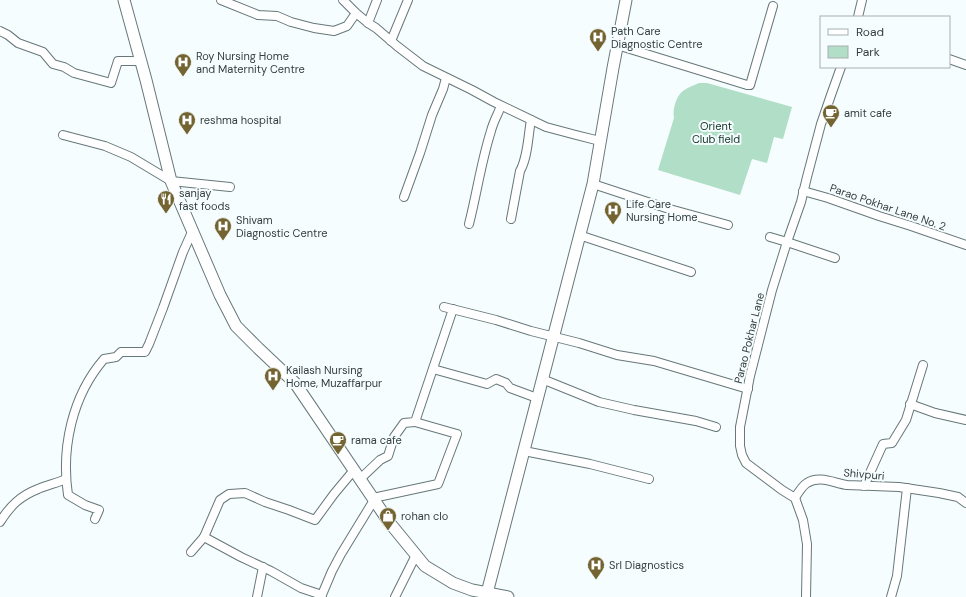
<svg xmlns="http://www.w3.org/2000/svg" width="966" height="597" viewBox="0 0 966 597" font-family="'DM Sans',sans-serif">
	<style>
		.green { fill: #b1dec7 }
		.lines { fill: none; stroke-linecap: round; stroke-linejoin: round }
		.minor-casing { stroke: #67777a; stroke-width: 10 }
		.secondary-casing { stroke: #67777a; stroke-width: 13 }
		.minor { stroke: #fff; stroke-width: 8 }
		.secondary { stroke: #fff; stroke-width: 11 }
		.labels { text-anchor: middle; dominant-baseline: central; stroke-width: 4; stroke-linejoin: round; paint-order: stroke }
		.poi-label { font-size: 11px; fill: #363d3f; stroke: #f5fdfe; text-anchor: start }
		.park-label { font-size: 11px; fill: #113324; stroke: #f5fdfe }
		.street-label { font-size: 11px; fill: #363d3f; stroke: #f5fdfe }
	</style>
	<rect width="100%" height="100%" fill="#f5fdfe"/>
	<path class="green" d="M699,83H707L792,107L783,139L774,137L767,163L752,159L740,195L658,170L674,118C673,111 674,107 676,101C681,89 688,88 699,83Z"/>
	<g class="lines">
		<g class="minor-casing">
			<g id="minor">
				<path d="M221,0L258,15L277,16L291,22L314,28L334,31L347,26L356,13"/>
				<path d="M343,0L356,13L368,23L376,28L397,46L423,66L472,90L494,102L546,127L576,135L600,141"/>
				<path d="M858,17L862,0"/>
				<path d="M368,23L377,0"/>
				<path d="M0,31L8,35L18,43L43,52L53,64L64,67L74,73L111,83L118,61H140"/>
				<path d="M391,41L408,0"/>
				<path d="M617,45L747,85H750L773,6"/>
				<path d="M949,59L966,65"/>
				<path d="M63,135L105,146L131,157L171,181L230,187"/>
				<path d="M593,184L666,208L728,225"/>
				<path d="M803,191L828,198L879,216L911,226L966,245"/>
				<path d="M404,197L420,153L432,115L443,89L446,78"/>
				<path d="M511,219L520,171C528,157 528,136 531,120"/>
				<path d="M469,224C477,193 481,162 491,131C493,122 498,114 501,106"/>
				<path d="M579,235L691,272"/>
				<path d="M770,237L787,242L835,258"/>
				<path d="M444,307L496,320L531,331L579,343L617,355L654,361L748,389"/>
				<path d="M433,369L487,384L496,379L506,383L510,388L537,398"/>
				<path d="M542,379L599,402L634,410L696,421L716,427"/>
				<path d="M910,404L935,413L966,420"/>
				<path d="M524,451L590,464L649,479"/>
				<path d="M360,479L380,460L388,456L394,437L404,423L415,422L453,309"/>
				<path d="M864,486L883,444L892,443L906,420L923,365"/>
				<path d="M373,498L438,484L457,434L415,422"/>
				<path d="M795,498C798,493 802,486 807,483C819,475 834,483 847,485L899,487L939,493L958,497L966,503"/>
				<path d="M95,519L99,510L85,505L68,495C61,448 72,396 104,359L116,357L121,352H145L149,344L163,308L183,252L192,232"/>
				<path d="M0,522C10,506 20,496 38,489C47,485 57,483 66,479"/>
				<path d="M204,537L241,557L271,571L301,588L322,595"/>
				<path d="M191,552L204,537L220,500L229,494L245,493L265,502L289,510L315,520L334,494L354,470"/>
				<path d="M257,597L263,567"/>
				<path d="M321,597L332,571L341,554L374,500"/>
				<path d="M395,597L416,555"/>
				<path d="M806,597L807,544L803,520L795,498L782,490L746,463L742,455L740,446V427L750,376L772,290L787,242L801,202L807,177L821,124L831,95L841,67"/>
				<path d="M891,597L897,576L907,488"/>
			</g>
		</g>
		<g class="secondary-casing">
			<g id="secondary">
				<path d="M124,0L146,80L171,181L220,295L236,326L258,348L295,383L389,522L425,566L453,583L472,590L508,597"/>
				<path d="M486,597L593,184L613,68L626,0"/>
			</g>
		</g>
		<use href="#minor" class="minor"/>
		<use href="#secondary" class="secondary"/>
	</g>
	<defs>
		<g id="hospital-pin" transform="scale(0.9)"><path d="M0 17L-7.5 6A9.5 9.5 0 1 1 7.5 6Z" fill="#736431" stroke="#f5fdfe"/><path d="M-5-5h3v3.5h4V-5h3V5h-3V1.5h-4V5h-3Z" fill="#fff"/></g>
		<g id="cafe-pin" transform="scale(0.9)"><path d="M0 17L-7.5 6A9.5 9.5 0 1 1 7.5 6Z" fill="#736431" stroke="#f5fdfe"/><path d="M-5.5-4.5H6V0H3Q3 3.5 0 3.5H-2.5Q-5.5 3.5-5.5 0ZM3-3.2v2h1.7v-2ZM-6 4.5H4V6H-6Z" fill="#fff"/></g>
		<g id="restaurant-pin" transform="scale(0.9)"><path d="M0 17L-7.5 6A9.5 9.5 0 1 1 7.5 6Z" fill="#736431" stroke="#f5fdfe"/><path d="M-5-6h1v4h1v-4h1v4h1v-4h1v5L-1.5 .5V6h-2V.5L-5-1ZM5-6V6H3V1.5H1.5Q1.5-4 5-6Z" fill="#fff"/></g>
		<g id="shop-pin" transform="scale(0.9)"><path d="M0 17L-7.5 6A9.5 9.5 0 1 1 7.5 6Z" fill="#736431" stroke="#f5fdfe"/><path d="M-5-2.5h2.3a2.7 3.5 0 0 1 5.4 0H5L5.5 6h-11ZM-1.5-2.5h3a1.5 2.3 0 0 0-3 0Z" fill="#fff"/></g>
	</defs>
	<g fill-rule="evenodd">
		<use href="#hospital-pin" x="598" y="37"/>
		<use href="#hospital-pin" x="183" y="62"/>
		<use href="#cafe-pin" x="831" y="113"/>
		<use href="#hospital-pin" x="187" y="120"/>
		<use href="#restaurant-pin" x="166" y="199"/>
		<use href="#hospital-pin" x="613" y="210"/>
		<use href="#hospital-pin" x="223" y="226"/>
		<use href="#hospital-pin" x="273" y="376"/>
		<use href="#cafe-pin" x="338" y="440"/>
		<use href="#shop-pin" x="388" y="516"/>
		<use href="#hospital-pin" x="596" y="565"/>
	</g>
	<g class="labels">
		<g class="poi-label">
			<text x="611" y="31">Path Care<tspan x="611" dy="13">Diagnostic Centre</tspan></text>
			<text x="196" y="56">Roy Nursing Home<tspan x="196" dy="13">and Maternity Centre</tspan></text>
			<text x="844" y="113">amit cafe</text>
			<text x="200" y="120">reshma hospital</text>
			<text x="179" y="193">sanjay<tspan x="179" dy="13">fast foods</tspan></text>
			<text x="626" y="204">Life Care<tspan x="626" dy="13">Nursing Home</tspan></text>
			<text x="236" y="220">Shivam<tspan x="236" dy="13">Diagnostic Centre</tspan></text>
			<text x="286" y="370">Kailash Nursing<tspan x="286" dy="13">Home, Muzaffarpur</tspan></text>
			<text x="351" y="440">rama cafe</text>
			<text x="401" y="516">rohan clo</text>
			<text x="609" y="565">Srl Diagnostics</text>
		</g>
		<g class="park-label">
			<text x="716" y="126">Orient<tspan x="716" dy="13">Club field</tspan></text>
		</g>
		<g class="street-label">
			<text transform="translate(888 207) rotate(19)">Parao Pokhar Lane No. 2</text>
			<text transform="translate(749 338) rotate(-76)">Parao Pokhar Lane</text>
			<text transform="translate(864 474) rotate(5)">Shivpuri</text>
		</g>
	</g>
	<rect x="820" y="16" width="130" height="52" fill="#f5fdfe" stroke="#a9b0b2"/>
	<rect x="828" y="29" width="20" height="6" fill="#ffffff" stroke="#a9b0b2"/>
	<text x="856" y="36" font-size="12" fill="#363d3f">Road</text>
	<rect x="828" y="46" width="20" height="12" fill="#b1dec7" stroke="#a9b0b2"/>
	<text x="856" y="56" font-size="12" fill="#363d3f">Park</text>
</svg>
